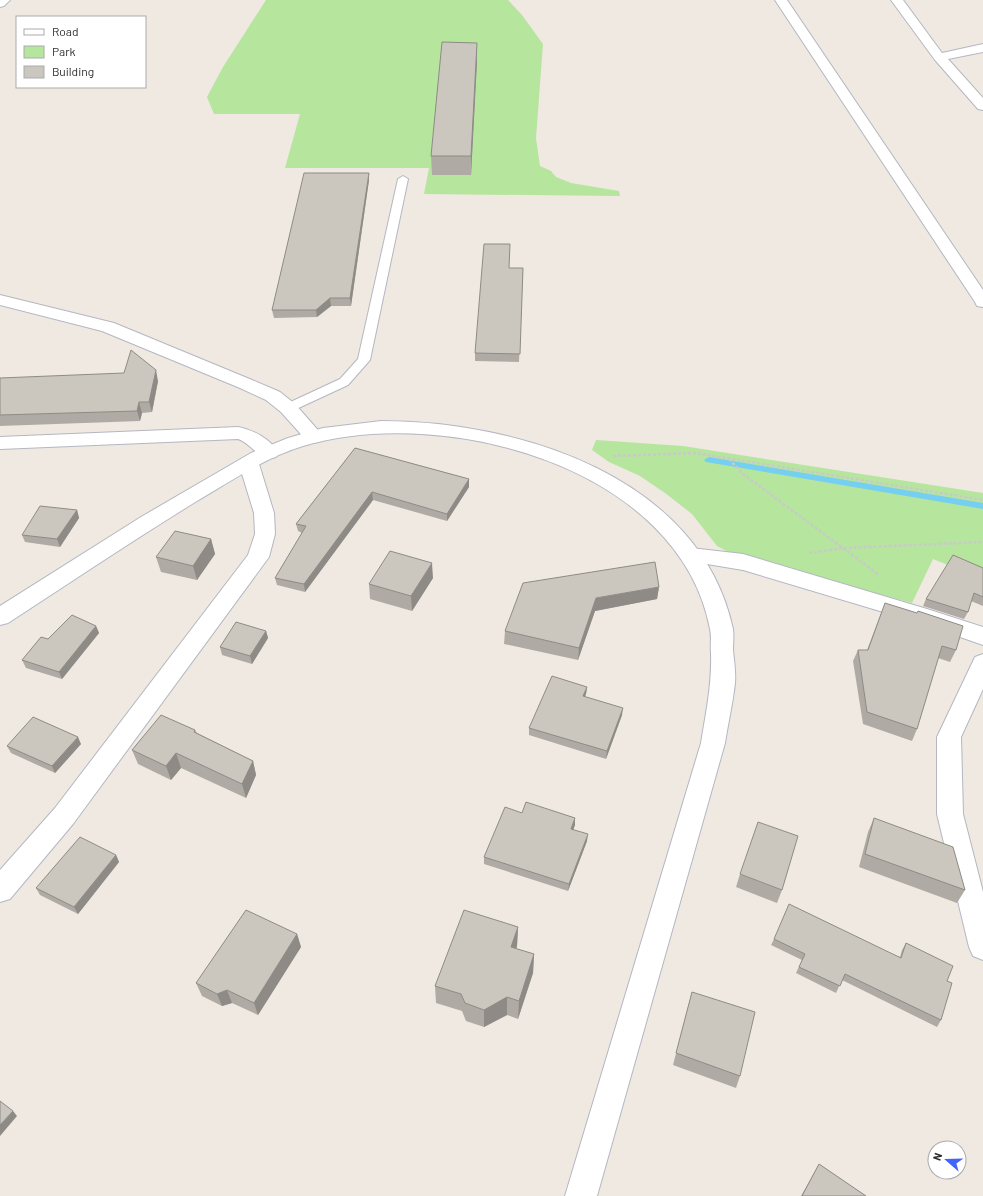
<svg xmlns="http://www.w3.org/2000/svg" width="983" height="1196" viewBox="0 0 983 1196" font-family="Barlow,sans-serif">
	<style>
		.green { fill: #b6e59e }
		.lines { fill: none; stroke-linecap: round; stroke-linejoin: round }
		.stream { fill: #75cff0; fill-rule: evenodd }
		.lane-casing { stroke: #b4b7c1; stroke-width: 2 }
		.street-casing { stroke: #b4b7c1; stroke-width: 2 }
		.secondary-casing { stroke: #b4b7c1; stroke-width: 2 }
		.path { stroke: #c9c9c9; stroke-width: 2.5; stroke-dasharray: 3 2; stroke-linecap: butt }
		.lane { fill: #fff; fill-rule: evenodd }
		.street { fill: #fff; fill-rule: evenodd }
		.secondary { fill: #fff; fill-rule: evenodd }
		.wall { fill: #afaba4 }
		.shaded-wall { fill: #8e8b86 }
		.building { fill: #cbc7bf; stroke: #8e8b86 }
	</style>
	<rect width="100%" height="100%" fill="#efe9e1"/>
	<g class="green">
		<path d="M266,0H508L522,15L543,44L536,138L540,166L551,171L556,177L571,183L619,191L620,196L424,194L429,168H285L300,114H214L207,97L223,67Z"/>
		<path d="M596,440L683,446L983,493V579L933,559L912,603L732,554L717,546L692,514L665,493L640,476L609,462L592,450Z"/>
	</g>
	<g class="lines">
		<path class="stream" d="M709,457L983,503V509L706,462L704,460Z"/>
		<g class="lane-casing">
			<path id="lane" d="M403,176L408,179L370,360L348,385L292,411H284L282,408L284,405L340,379L358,359L398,179Z"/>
		</g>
		<g class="street-casing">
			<g id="street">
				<path d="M0,0H10L4,6L0,7Z"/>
				<path d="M891,0H903L942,53L983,44V52L948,59L983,98V110L978,109L935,60Z"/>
				<path d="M0,295L114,323L252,380L280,392L295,404L324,437L321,441L314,443L307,441L281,412L266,400L240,388L102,331L0,305Z"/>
				<path d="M238,427C254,430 270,439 279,453L276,457C258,462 253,444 238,439L0,449V437Z"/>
				<path d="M249,458L256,459L259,464L274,513L275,534L269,557L73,824L10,899L0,902V870L55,808L248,555L255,534L254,513L239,464L242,459Z"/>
				<path d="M691,548L743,554L927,609L983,627V645L920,623L743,570L683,560L680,555L683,550Z"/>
				<path d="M983,654V689L961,737L963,814L983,892V960L973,956L969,947L937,814V737L975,657Z"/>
			</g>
		</g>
		<g class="secondary-casing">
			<g id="secondary">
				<path d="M775,0H787L983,290V307L977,306L975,302Z"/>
				<path d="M381,421C518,421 700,476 733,629C734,636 733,643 733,650C734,661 736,672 735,683C733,703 728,723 725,743L597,1196H565L701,743C706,712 712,685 711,653C710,645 712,637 710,629C679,466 443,404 303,446C266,457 231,481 197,501C133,540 71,582 8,623L0,625V606L141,517L251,453L288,438L323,428Z"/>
			</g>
		</g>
		<g class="path">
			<path d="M613,456L695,453L983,500"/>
			<path d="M729,459L743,474L878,574"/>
			<path d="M809,553L845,548L983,542"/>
		</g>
		<use href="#lane" class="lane"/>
		<use href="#street" class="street"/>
		<use href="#secondary" class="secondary"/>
	</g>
	<g class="wall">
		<path d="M477,61L471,175H432L431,156Z"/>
		<path d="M369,180L351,306H331L317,317L274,318L272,310Z"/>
		<path d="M509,268H523L519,362L475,361V353Z"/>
		<path d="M0,378L158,381L152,412L142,413L140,421L0,426Z"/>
		<path d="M355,448L469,479V487L447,521L373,500L305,592L277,585L275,578L302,533L298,531L296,524Z"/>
		<path d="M77,510L79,518L60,547L25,542L22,535Z"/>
		<path d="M211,539L215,554L197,580L161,572L156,557Z"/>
		<path d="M983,568V606L971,601L968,612L964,619L923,606L926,599Z"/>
		<path d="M433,578L412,611L370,599L369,584Z"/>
		<path d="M659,587L657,599L595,611L578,660L504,644L505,631Z"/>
		<path d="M885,603L956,650L950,662L938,658L917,729L912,741L863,724L853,661L858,650H867Z"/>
		<path d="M96,626L99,633L62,679L26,668L22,660L48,639Z"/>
		<path d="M266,631L268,638L252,664L222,655L220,647Z"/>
		<path d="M587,687L586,694L585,697L622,715L606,759L529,735V728Z"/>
		<path d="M195,730L197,733L253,761L256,775L246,798L181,768L171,780L138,764L132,750Z"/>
		<path d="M81,744L55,773L11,753L7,746Z"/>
		<path d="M522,813L575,818V825L573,829L587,841L568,891L484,864V857Z"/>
		<path d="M874,818L965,890L957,903L859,867L868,832Z"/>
		<path d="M116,855L119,862L78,914L40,895L36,888Z"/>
		<path d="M740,874L782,890L777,903L736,887Z"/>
		<path d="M518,927L517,946L516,949L534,954L533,973L518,1019L507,1015L484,1027L466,1021L462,1011L436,1003L435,986Z"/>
		<path d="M297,934L301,947L258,1015L232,1003L222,1006L202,996L196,983Z"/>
		<path d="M774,939L900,957L902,950L906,943L947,981L941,1020L937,1027L842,980L836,993L796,973L802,960L771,945Z"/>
		<path d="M692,992L740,1076L736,1088L673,1065Z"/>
		<path d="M819,1164L866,1196H801Z"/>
	</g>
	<g class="shaded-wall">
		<path d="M477,43V61L471,175V156Z"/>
		<path d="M369,173V180L351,306L350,298Z"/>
		<path d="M330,298L331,306L317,317L316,310Z"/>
		<path d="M156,370L158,381L152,412L149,402Z"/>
		<path d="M139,402L142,413L140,421L137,411Z"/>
		<path d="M469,479V487L447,521V514Z"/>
		<path d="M372,492L373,500L305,592L304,584Z"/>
		<path d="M77,510L79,518L60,547L57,539Z"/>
		<path d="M211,539L215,554L197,580L193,566Z"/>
		<path d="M432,563L433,578L412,611L411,596Z"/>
		<path d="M659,587L657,599L595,611L578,660L579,648L596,598Z"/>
		<path d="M96,626L99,633L62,679L59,672Z"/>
		<path d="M266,631L268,638L252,664L250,656Z"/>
		<path d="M587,687L586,694L582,703L583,696Z"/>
		<path d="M623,708L622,715L606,759L607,751Z"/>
		<path d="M78,737L81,744L55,773L52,766Z"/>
		<path d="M176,753L181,768L171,780L166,766Z"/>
		<path d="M253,761L256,775L246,798L242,784Z"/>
		<path d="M575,818V825L571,836V829Z"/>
		<path d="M588,834L587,841L568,891L569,884Z"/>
		<path d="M116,855L119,862L78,914L74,907Z"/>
		<path d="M518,927L517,946L511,966V947Z"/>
		<path d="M297,934L301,947L258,1015L254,1003Z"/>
		<path d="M534,954L533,973L518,1019L519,1001Z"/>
		<path d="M227,990L232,1003L222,1006L217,994Z"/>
		<path d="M507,997V1015L484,1027V1010Z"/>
		<path d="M13,1111L17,1116L0,1136V1125Z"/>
	</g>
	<g class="building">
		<path d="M442,42L477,43L471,156H431Z"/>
		<path d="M304,173H369L350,298H330L316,310H272Z"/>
		<path d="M484,244H510L509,268H523L520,354L475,353Z"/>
		<path d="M131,350L156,370L149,402H139L137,411L0,415V378L124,373Z"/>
		<path d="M355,448L469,479L447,514L372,492L304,584L275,578L306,526L296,524Z"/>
		<path d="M40,506L77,510L57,539L22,535Z"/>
		<path d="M175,531L211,539L193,566L156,557Z"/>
		<path d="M390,551L432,563L411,596L369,584Z"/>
		<path d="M953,555L983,568V597L974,593L968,612L926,599Z"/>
		<path d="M655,562L659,587L596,598L579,648L505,631L523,583Z"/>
		<path d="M885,603L917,613L918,611L963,626L956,650L942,646L917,729L867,712L858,650H868Z"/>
		<path d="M72,615L96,626L59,672L22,660L41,637L48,639Z"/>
		<path d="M236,622L266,631L250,656L220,647Z"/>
		<path d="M552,676L587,687L583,696L623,708L607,751L529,728Z"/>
		<path d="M161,715L195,730L194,732L253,761L242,784L176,753L166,766L132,750Z"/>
		<path d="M33,717L78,737L52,766L7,746Z"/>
		<path d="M526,802L575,818L571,829L588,834L569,884L484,857L505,807L522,813Z"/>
		<path d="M874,818L953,847L965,890L865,854Z"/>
		<path d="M758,822L798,836L782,890L740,874Z"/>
		<path d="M80,837L116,855L74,907L36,888Z"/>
		<path d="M789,904L901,958L906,943L953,966L947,981L952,983L941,1020L845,974L840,986L799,967L805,954L774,939Z"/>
		<path d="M246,910L297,934L254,1003L227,990L217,994L196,983Z"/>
		<path d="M464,910L518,927L511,947L534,954L519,1001L507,997L484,1010L465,1003L461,994L435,986Z"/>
		<path d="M692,992L755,1012L740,1076L676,1053Z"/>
		<path d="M0,1101L13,1111L0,1125Z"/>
		<path d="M819,1164L866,1196H802Z"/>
	</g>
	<rect x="16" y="16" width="130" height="72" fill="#ffffff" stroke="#ababab"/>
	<rect x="24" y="29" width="20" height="6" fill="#ffffff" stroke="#ababab"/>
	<text x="52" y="36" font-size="12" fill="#2e2e2e">Road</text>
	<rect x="24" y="46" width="20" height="12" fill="#b6e59e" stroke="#ababab"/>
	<text x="52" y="56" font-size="12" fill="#2e2e2e">Park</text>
	<rect x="24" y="66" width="20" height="12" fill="#cbc7bf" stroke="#ababab"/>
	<text x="52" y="76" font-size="12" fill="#2e2e2e">Building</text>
	<g transform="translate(947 1160) rotate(290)"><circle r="19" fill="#ffffff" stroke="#ababab"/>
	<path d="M0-3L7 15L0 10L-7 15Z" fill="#4264fb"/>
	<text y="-6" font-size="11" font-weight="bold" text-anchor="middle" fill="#2e2e2e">N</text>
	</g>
</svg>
